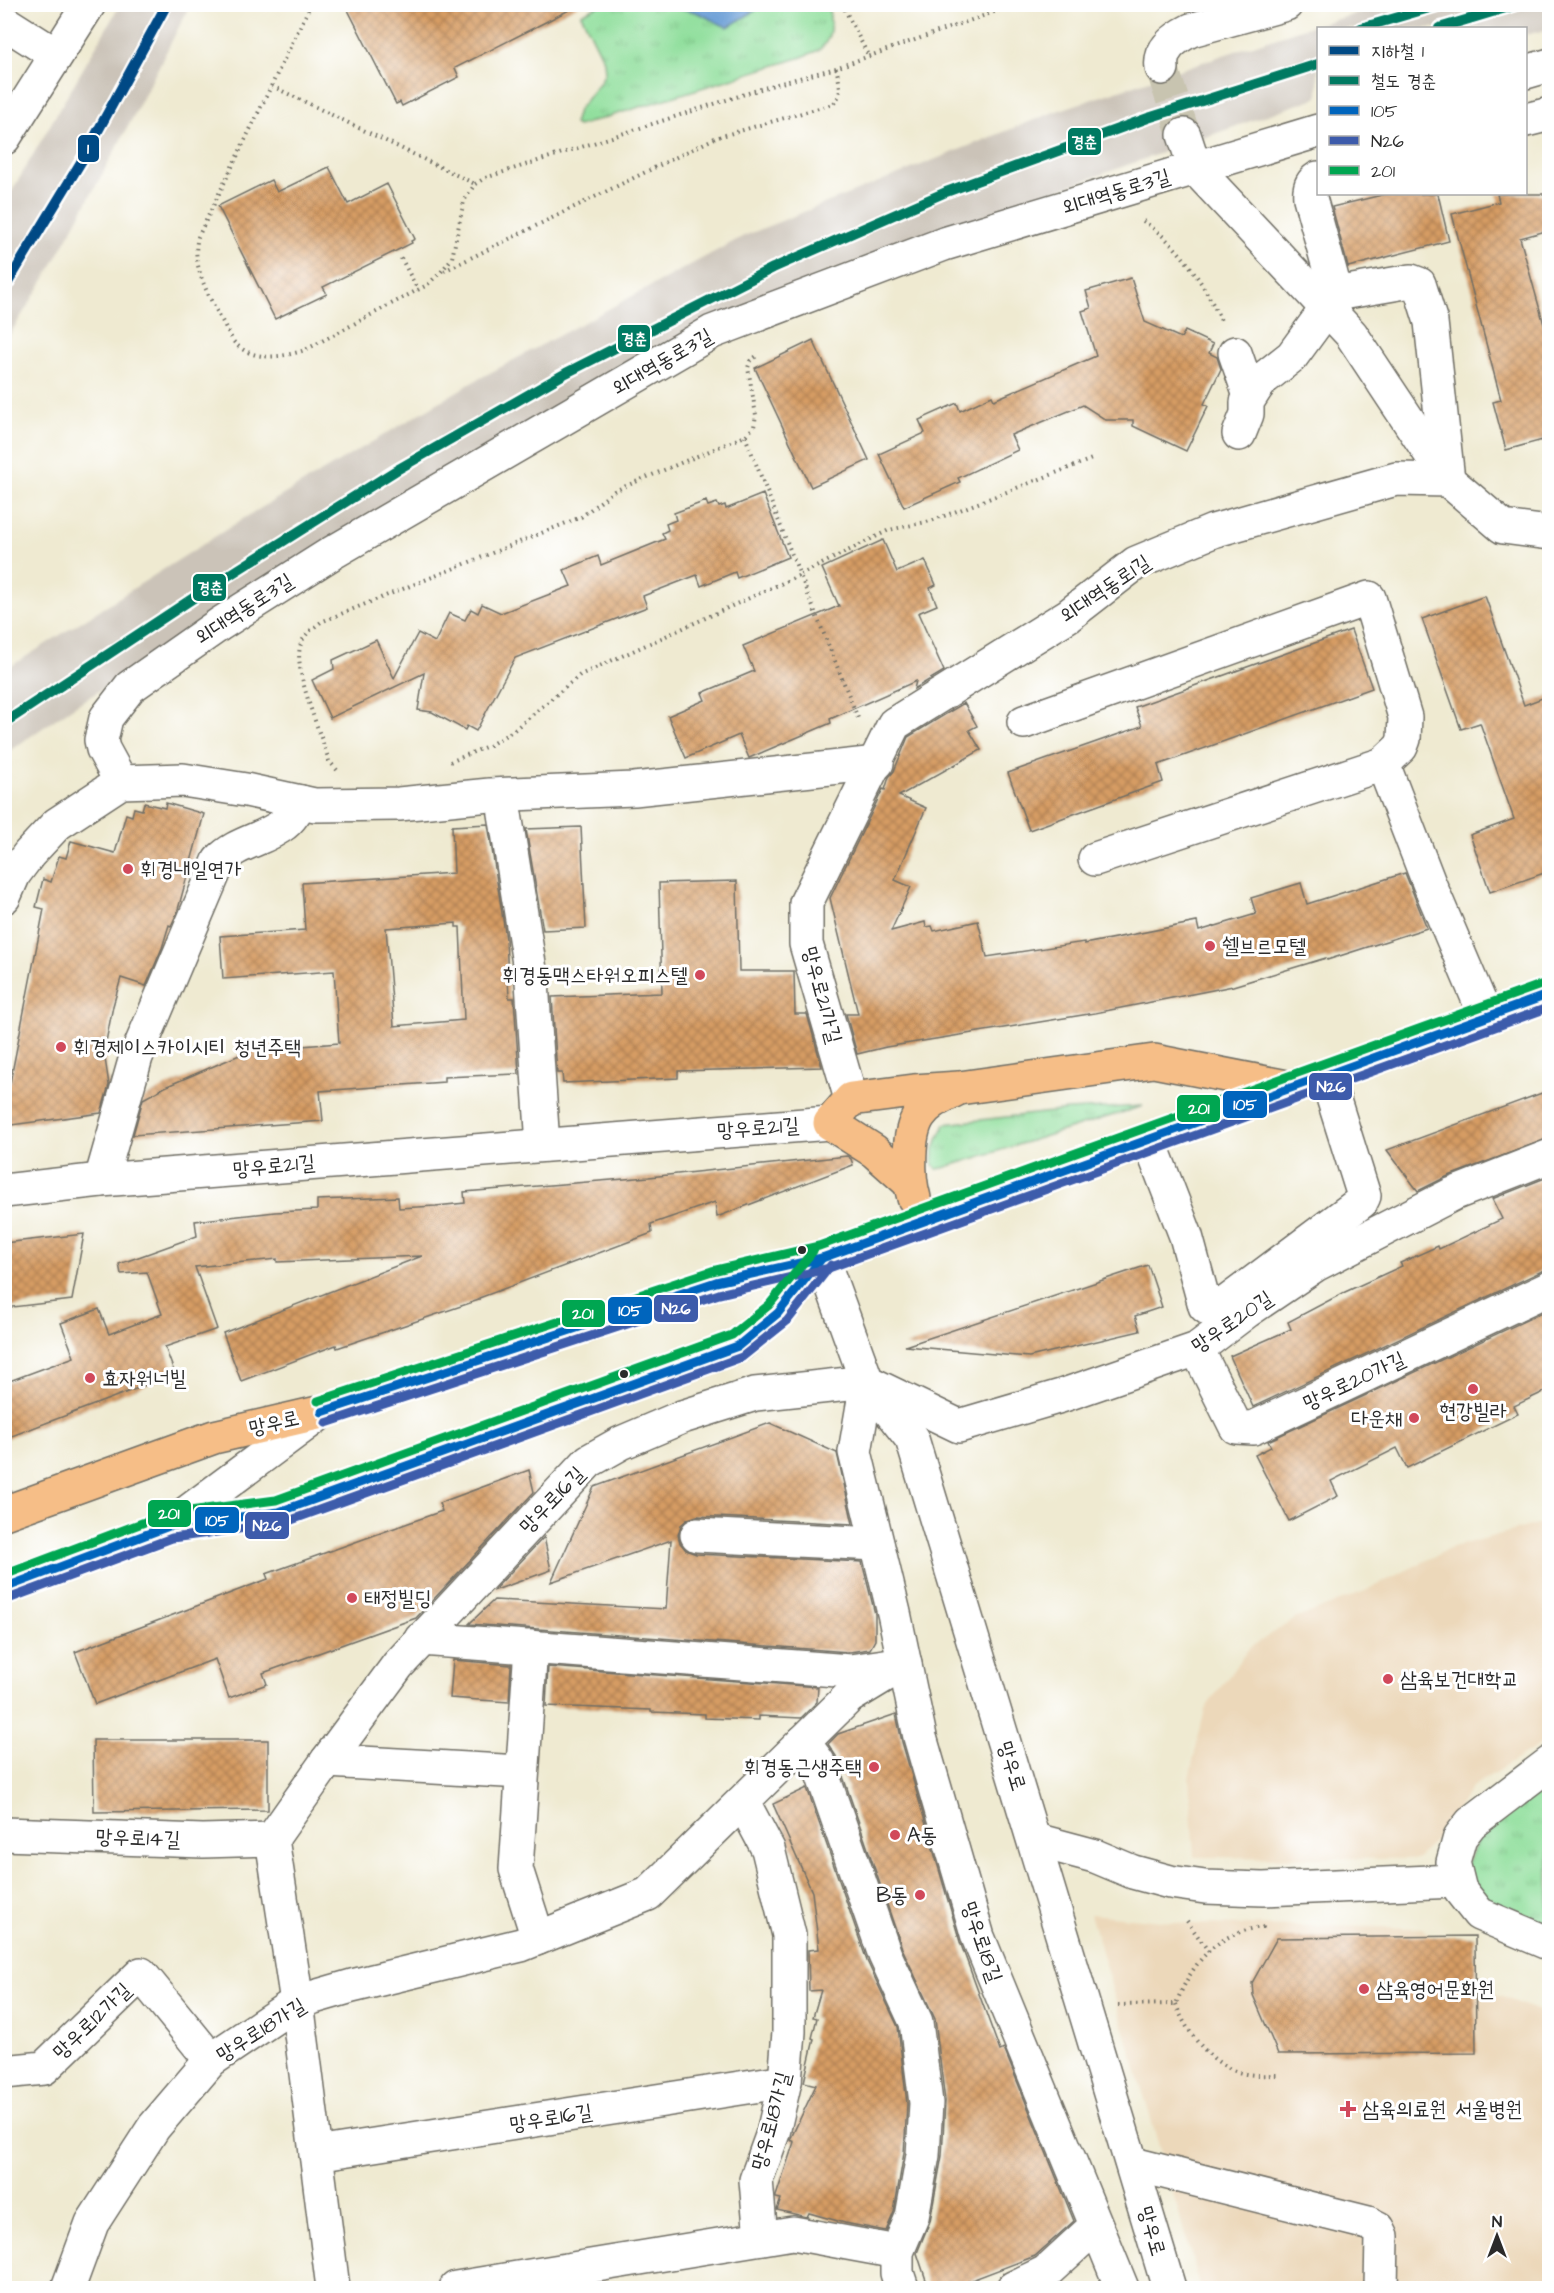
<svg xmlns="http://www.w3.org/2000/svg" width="1554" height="2293" viewBox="0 0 1554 2293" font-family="'Architects Daughter','Poor Story',sans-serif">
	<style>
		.built { fill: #ecd8ba }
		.industrial { fill: #cbc3b8 }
		.grass { fill: url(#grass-tufts); stroke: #5e8564; stroke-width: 1.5 }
		.water { fill: #699dd5; stroke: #4a6480; stroke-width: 1.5 }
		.building { fill: url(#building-cross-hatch); fill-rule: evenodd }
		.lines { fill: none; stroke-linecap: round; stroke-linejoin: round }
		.minor-tunnel { stroke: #c8c4b0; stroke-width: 33; stroke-dasharray: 33 16; stroke-linecap: butt }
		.minor-casing { stroke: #706e65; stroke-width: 36 }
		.major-casing { stroke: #706e65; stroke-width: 36 }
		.path { stroke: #706e65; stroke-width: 4; stroke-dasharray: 1.5 4.5; stroke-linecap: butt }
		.minor { stroke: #fff; stroke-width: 33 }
		.major { stroke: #f6be87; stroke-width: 33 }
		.bus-1-casing { stroke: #fff; stroke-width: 14 }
		.bus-2-casing { stroke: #fff; stroke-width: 14 }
		.bus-3-casing { stroke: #fff; stroke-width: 14 }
		.bus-1 { stroke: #0065bd; stroke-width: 9 }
		.bus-2 { stroke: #3d5bab; stroke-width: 9 }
		.bus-3 { stroke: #00a651; stroke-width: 9 }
		.rail-1-casing { stroke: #fff; stroke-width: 15 }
		.rail-1 { stroke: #007a62; stroke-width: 10 }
		.metro-1-casing { stroke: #fff; stroke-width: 15 }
		.metro-1 { stroke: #004a85; stroke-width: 10 }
		.poi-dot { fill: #d1495b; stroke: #fff; stroke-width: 2 }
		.bus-dot { fill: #2b2b2b; stroke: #fff; stroke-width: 2 }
		.labels { text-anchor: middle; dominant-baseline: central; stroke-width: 6; stroke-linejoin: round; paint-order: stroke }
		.street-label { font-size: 21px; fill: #2b2b2b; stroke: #fff }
		.poi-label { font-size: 21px; fill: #2b2b2b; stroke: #fff; text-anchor: start }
		.line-badge { stroke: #fff; stroke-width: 2 }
		.badge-label { font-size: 16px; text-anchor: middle; font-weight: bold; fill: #fff }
	</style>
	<defs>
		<pattern id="grass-tufts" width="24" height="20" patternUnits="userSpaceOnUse" patternTransform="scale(1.5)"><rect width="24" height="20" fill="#91df9d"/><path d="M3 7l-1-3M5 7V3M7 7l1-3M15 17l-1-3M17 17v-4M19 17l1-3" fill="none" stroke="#7dc087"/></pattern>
		<pattern id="building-cross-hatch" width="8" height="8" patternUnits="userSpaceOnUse" patternTransform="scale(1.5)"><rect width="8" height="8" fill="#d69c63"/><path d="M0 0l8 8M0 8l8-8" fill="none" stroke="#ae7f52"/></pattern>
	</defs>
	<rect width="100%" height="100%" fill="#fff"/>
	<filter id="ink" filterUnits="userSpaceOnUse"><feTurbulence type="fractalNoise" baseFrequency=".0167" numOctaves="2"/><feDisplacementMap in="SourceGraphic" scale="12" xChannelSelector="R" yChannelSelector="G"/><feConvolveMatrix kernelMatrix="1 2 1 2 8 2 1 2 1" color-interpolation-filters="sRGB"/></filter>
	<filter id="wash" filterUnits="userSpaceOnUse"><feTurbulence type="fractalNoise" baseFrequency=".008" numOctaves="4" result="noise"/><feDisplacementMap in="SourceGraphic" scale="24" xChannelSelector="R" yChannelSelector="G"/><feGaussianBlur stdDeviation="1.35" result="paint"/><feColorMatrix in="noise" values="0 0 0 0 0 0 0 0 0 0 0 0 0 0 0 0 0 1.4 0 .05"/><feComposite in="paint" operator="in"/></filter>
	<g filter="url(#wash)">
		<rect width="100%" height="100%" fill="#efead1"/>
		<g class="built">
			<path d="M1549,1521V1739L1472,1787L1438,1837L1417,1859L1194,1857L1189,1778L1205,1709L1249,1648L1297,1618L1365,1591L1453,1547Z"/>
			<path d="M1090,1914L1192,1924L1423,1928L1472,1985L1549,2015V2288H1201Z"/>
		</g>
		<g class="industrial">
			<path d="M120,5H190L131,121L50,270L5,342V203Z"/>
			<path d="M1388,5H1549V29L1526,35V28H1318V97L817,276L405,502L73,707L5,754V670L246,517L473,382L744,236L1054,112L1301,29Z"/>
		</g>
		<g class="grass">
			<path d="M602,4L828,5C831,18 833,38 821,48C817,52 808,54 802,57L578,126L574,124L578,110L601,81L605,72L604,61L581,14Z"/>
			<path d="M1143,1106L943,1168L937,1169L933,1165L934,1149L945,1124L1069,1110Z"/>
			<path d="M1549,1781V1933L1470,1891L1467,1864L1479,1837Z"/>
		</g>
		<path class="water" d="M651,5L758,4V5L755,11L728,27C717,24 708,17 698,13C683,8 667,9 651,5Z"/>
		<g id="blocks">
			<g class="building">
				<path d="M345,4H581L455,68L459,77L402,106L400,102L396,104Z"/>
				<path d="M329,167L348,204L387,184L415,239L411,241L412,243L323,287L327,294L275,319L218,206L271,180L277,192Z"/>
				<path d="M1386,194H1438L1449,241L1348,267L1332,207Z"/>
				<path d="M1497,194H1550V230L1520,238L1550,346V438L1506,450L1493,402L1501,400L1452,214L1499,202Z"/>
				<path d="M1131,278L1145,322L1181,338L1185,331L1213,344L1209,353L1217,357L1221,369L1204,404L1208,406L1186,451L1133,426V420H1106L1083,405L1011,435L1018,450L958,478L960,482L904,507L879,454L925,433L919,420L957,403L960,411L992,396L994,400L1096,356L1082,311L1091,308L1086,291Z"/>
				<path d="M813,340L869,460L811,487L755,368Z"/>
				<path d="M763,494L788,557L737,578L735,572L701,586L697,575L643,596L647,607L515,658L476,731L467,726L465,730L432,712L418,710L424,673L330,718L312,680L334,669L333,660L376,640L394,678L418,633L435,642L449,613L465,620L471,609L478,613L482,604L501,613L571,586L564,570L598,556L601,565L665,539L662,533L668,530L666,524L676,520L674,513L706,501L708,506L717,503L719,507L725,505L726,509Z"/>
				<path d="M883,540L897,572L925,560L936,585L930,588L937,605L918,613L944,671L914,689L916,681L830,719L831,723L749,758L739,735L686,758L668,716L705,700L702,693L754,671L743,646L839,606L822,568Z"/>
				<path d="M1485,596L1524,705L1550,695V871L1490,892L1470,835L1514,819L1480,723L1461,729L1422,619Z"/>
				<path d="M1351,630L1372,688L1158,765L1163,782L1029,830L1008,773L1142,726L1135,707Z"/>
				<path d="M964,703L977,726L969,730L981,750L899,796L926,808L895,880L911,887L891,931L925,922L926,927L932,926L934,931L978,921L987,957L1084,942V944L1197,922L1199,931L1256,914L1251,898L1301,883L1307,904L1405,873L1427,928L1327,960L1326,958L1233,986L1095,1013L886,1047L857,1054L846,1014H858L830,898L883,789L885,790L889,777L894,771L908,737Z"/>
				<path d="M144,803L165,808L166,803L204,814L177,913L171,926L169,925L162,948L146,986L121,978L113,1006L104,1052L109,1085L101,1113L4,1126V1084L10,1083L44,909L36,907L43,879L51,882L59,856L66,858L71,841L115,853L126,814L132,816L134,808L142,810Z"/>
				<path d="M488,824L506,939L509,998H514L519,1074L444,1077V1082L320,1091L323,1121L133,1135L143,1099L165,1087L251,1050L339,1043L334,971L223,979L220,936L305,930L302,883L454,873L452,826ZM456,923V927H460L464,1020L394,1026L386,928Z"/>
				<path d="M581,827L586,928L543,930L526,829Z"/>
				<path d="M737,881L739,971H794L795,1014H807L822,1067L678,1071V1078L563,1083L562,1073H557L552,997L662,993L659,883Z"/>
				<path d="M1550,1090V1138L1446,1177L1418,1191L1387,1150Z"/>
				<path d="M847,1156L851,1159L853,1165L717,1217L715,1202L651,1224L652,1233L479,1298V1300L337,1348L336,1345L241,1381L223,1333L422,1256L277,1262V1259L195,1267L217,1329L165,1347L175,1374L4,1439V1383L74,1357L61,1323L99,1309L109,1334L162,1314L147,1272L121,1274L119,1264L197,1236L195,1221L275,1212L317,1210V1200L398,1197L399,1208L436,1206L465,1203L464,1192L649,1177Z"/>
				<path d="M1550,1176V1270L1542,1271L1253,1407L1230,1356L1291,1329L1288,1322L1345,1292L1402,1266L1400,1263L1438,1246L1439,1249L1502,1219L1492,1199Z"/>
				<path d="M84,1234L72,1300L4,1308V1243Z"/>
				<path d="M1148,1265L1162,1307L1135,1316L1140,1331L1029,1357L905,1346Z"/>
				<path d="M1550,1309V1389L1514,1406L1518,1414L1407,1468L1397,1448L1331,1481L1338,1496L1289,1521L1255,1455L1271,1447L1268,1441Z"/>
				<path d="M770,1423L837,1453L853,1524L697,1516L688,1519L681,1525L678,1535L680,1543L686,1550L696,1554L862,1562L875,1614V1640L870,1649L849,1652L469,1624L494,1600L666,1609L671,1540L551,1582L594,1487Z"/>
				<path d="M529,1470L534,1492L416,1618L263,1673L267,1684L229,1698L215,1659L95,1704L75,1652L268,1579L266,1574L442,1511L439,1503Z"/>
				<path d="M544,1537L551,1570L493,1591Z"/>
				<path d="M453,1660L511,1665L509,1702L450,1698Z"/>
				<path d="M548,1667L818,1687L817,1702L801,1718L759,1716V1720L705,1718V1714L651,1712V1710L546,1706Z"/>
				<path d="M896,1714L902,1742L960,1942L1000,2051L1004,2049L1074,2221L1035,2256L948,2289H929L917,2253L930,2221L942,2156L945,2101L935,2019L902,1948L836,1756L828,1744L838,1734Z"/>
				<path d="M93,1740H268V1810L94,1812Z"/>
				<path d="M807,1788L867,1961L898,2027L907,2104L904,2153L894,2212L886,2231L845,2223L809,2213L807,2217L777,2210L781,2199L776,2198V2196L794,2142L790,2140L816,2085L804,2082L814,2039L812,2038L817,2018L813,2017L821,1990L809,1991L808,1950L819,1949L812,1892L773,1804Z"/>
				<path d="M1475,1936L1476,2053L1278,2054L1253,1995L1252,1983L1277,1938Z"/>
			</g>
		</g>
	</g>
	<g filter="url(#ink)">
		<use href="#blocks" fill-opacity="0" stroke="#706e65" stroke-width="1.5"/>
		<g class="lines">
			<path class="minor-tunnel" d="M1162,68L1184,135"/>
			<g class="minor-casing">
				<g id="minor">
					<path d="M4,22L56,55"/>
					<path d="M1162,68C1159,49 1175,38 1191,30L1286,4"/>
					<path d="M1526,72L1550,65"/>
					<path d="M1526,120L1550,114"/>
					<path d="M1184,135L1195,168L1351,334L1448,480L1503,527L1550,533"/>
					<path d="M4,138L89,4"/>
					<path d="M1235,353L1250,396"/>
					<path d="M1239,434L1247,414V402L1256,388L1263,379L1292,356L1327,308"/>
					<path d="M1024,722L1369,598L1405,717L1404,739L1401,747L1383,764L1429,883L1486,1017"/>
					<path d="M121,782L103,749L101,740L106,718L130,687L220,624L332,553L712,332L944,244L1318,131"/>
					<path d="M502,795L532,982L543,1145"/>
					<path d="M1095,859L1383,764"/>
					<path d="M4,897L14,874L29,854L57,824L121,782L183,780L246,790L315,805L399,804L490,795L634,789L877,763"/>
					<path d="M851,1099L806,944V903L894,724L1069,615L1136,563L1213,531L1396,479L1448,480L1431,322L1419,284L1411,281L1347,292L1339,289L1333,282L1310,198C1309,189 1310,183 1318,178"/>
					<path d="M1149,1140L1186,1236L1205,1306L1209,1309L1222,1306L1361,1202L1364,1196L1326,1075"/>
					<path d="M101,1180L136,1057L219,861C237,842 264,840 284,824C292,818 296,810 301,802"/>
					<path d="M4,1191L101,1180L830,1123"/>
					<path d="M822,1258L867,1382L912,1439L1169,2288"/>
					<path d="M1197,1349L1236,1427L1253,1428L1550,1288"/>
					<path d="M867,1382L855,1452L894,1613L920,1737L978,1937L1122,2288"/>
					<path d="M874,1385L959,1426L1061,1396L1197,1349L1247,1311L1315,1265L1453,1194L1550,1156"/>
					<path d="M169,1526L322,1412"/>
					<path d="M697,1535L877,1544"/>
					<path d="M421,1639L850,1671L891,1665"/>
					<path d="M531,1647L516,1869L538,1938"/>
					<path d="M803,1742L818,1762L885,1955L916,2022L926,2103L923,2155L912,2217L897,2252V2273L902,2288"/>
					<path d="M327,1761L521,1772"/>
					<path d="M1550,1763L1471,1823L1460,1837L1453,1862L1460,1890L1479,1914L1550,1944"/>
					<path d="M743,1802L768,1849L789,1935V2032L785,2081L773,2133L756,2180L761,2238"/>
					<path d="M4,1834L203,1841L272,1839"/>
					<path d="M1035,1840L1095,1856L1133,1872L1170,1882L1205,1887L1263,1889L1456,1881"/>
					<path d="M4,2072L44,2068L141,1974L211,2060"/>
					<path d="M316,2154L785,2081"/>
					<path d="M1133,2164L1368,2223L1378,2228L1382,2236L1381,2288"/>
					<path d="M68,2288L92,2223L154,2127L211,2060L297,2002L352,1986L521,1945L648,1894L849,1697L905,1663"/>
					<path d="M333,2288L297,2002L272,1839L327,1761L398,1665L589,1461L621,1443L682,1417L755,1394L867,1382"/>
					<path d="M456,2288L793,2233L897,2252"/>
					<path d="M1013,2288L1046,2272L1096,2226"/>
				</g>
			</g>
			<g class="major-casing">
				<g id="major">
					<path d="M910,1183L874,1151L830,1123L851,1099L914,1091L959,1088L1154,1061L1292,1088"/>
					<path d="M914,1198C908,1178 907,1134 919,1116C928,1102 944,1096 957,1089"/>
					<path d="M4,1513L214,1437L322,1412L716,1282L822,1258L1550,994"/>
					<path d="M4,1588L169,1526L279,1512L738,1346L778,1313L822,1258"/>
				</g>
			</g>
			<g class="path">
				<path d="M311,4L198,237C189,271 218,311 233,341C251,362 281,358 305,350L427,285L441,272L452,258L464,201L475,184L485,178L770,86L836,68L1017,4"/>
				<path d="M842,4L869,57"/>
				<path d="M272,86L475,184"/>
				<path d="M1143,221C1180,245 1204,283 1222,323"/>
				<path d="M401,258L418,290"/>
				<path d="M444,271L715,138L833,104C844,94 839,81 836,68"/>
				<path d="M745,436L800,575L889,530L931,521L1092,459"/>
				<path d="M450,762L490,745L514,730L580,675L800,575L858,718"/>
				<path d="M337,770L329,761C321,734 294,673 300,647C303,635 312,629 321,622L581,517L614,491L745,436L754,427L756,415L748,368L750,361L758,355"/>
				<path d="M1187,1921L1209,1952"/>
				<path d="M1176,2004C1185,2031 1212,2066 1242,2073C1254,2076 1267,2075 1280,2075"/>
				<path d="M1118,2005L1176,2004C1192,1962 1217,1932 1263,1927V1924"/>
			</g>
			<use href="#minor" class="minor"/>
			<use href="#major" class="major"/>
			<g class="bus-1-casing">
				<g id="bus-1">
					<path d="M322,1412L716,1282L822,1258L1550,994"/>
					<path d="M4,1588L169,1526L279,1512L738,1346L778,1313L822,1258"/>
				</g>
			</g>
			<g class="bus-2-casing">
				<g id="bus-2">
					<path d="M326,1423L719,1294L826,1269L1550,1007"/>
					<path d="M8,1599L172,1538L283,1523L742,1357L787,1321L831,1265"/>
				</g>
			</g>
			<g class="bus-3-casing">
				<g id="bus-3">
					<path d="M318,1401L712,1271L819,1246L1546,983"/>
					<path d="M4,1575L166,1514L276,1500L732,1335L769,1305L813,1251"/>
				</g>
			</g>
			<use href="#bus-1" class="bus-1"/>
			<use href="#bus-2" class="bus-2"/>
			<use href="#bus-3" class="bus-3"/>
			<g class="rail-1-casing">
				<g id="rail-1">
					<path d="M1361,28L1443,4"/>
					<path d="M1439,28L1519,4"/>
					<path d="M4,723L204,591L395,471L566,373L773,268L946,192L1148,118L1318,64"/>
				</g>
			</g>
			<use href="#rail-1" class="rail-1"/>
			<g class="metro-1-casing">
				<path id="metro-1" d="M4,289L81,162L167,4"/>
			</g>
			<use href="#metro-1" class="metro-1"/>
		</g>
	</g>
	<g class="poi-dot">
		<circle cx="128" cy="869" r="6"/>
		<circle cx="1210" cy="946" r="6"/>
		<circle cx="700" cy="975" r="6"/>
		<circle cx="61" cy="1047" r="6"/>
		<circle cx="90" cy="1378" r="6"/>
		<circle cx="1473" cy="1389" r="6"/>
		<circle cx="1414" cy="1418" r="6"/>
		<circle cx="352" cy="1598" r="6"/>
		<circle cx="1388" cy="1679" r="6"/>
		<circle cx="874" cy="1767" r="6"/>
		<circle cx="895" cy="1835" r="6"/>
		<circle cx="920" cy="1895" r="6"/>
		<circle cx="1364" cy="1989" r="6"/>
		<path d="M1345 2100h6v6h6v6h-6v6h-6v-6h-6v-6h6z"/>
	</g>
	<g class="bus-dot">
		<circle cx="802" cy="1250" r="5"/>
		<circle cx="624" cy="1374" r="5"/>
	</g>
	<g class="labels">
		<g class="street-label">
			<text transform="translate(1116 192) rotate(-17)">외대역동로3길</text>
			<text transform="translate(662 362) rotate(-30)">외대역동로3길</text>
			<text transform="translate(1105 589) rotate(-34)">외대역동로1길</text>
			<text transform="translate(244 609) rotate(-33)">외대역동로3길</text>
			<text transform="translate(822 995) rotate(75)">망우로21가길</text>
			<text transform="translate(758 1128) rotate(-4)">망우로21길</text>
			<text transform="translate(274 1166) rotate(-5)">망우로21길</text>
			<text transform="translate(1232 1322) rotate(-34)">망우로20길</text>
			<text transform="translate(1354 1381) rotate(-25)">망우로20가길</text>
			<text transform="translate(274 1423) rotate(-13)">망우로</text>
			<text transform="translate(552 1500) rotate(-46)">망우로16길</text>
			<text transform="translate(1012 1766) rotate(73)">망우로</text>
			<text transform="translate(138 1838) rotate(2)">망우로14길</text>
			<text transform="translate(982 1942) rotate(71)">망우로18길</text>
			<text transform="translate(92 2021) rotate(-44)">망우로12가길</text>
			<text transform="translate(261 2030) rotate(-32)">망우로18가길</text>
			<text transform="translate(551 2118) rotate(-9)">망우로16길</text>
			<text transform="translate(771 2121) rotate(-75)">망우로18가길</text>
			<text transform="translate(1152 2231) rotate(74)">망우로</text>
		</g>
		<g class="poi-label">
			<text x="140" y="869">휘경내일연가</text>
			<text x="1222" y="946">쉘브르모텔</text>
			<text x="688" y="975" text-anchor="end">휘경동맥스타워오피스텔</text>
			<text x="73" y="1047">휘경제이스카이시티 청년주택</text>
			<text x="102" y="1378">효자워너빌</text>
			<text x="1473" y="1411" text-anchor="middle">현강빌라</text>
			<text x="1402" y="1418" text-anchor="end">다운채</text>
			<text x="364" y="1598">태정빌딩</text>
			<text x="1400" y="1679">삼육보건대학교</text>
			<text x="862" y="1767" text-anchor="end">휘경동근생주택</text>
			<text x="907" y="1835">A동</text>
			<text x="908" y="1895" text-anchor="end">B동</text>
			<text x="1376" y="1989">삼육영어문화원</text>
			<text x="1362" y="2109">삼육의료원 서울병원</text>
		</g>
	</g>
	<g class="line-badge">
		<rect x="1067" y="127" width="35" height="29" rx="6" fill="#007a62"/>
		<rect x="77" y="134" width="23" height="29" rx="6" fill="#004a85"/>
		<rect x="617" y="324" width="34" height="29" rx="6" fill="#007a62"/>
		<rect x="192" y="573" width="35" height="29" rx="6" fill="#007a62"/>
		<rect x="1308" y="1072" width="45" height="29" rx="6" fill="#3d5bab"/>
		<rect x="1222" y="1090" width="46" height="29" rx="6" fill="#0065bd"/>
		<rect x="1176" y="1094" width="45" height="29" rx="6" fill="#00a651"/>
		<rect x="653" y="1294" width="46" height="29" rx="6" fill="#3d5bab"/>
		<rect x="607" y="1296" width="46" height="29" rx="6" fill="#0065bd"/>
		<rect x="561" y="1299" width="45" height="29" rx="6" fill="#00a651"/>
		<rect x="147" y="1499" width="45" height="29" rx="6" fill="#00a651"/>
		<rect x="194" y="1506" width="46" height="28" rx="6" fill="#0065bd"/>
		<rect x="244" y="1511" width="46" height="29" rx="6" fill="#3d5bab"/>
	</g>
	<g class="badge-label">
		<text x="1084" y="147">경춘</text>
		<text x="88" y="154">1</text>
		<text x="634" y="344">경춘</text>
		<text x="210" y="593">경춘</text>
		<text x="1331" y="1092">N26</text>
		<text x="1245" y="1110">105</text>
		<text x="1199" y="1114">201</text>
		<text x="676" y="1314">N26</text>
		<text x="630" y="1316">105</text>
		<text x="583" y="1319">201</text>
		<text x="169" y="1519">201</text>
		<text x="217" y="1526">105</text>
		<text x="267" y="1531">N26</text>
	</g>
	<rect width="1554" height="2293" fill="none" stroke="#fff" stroke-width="24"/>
	<rect x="1317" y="27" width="210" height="168" fill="#ffffff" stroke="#aaaaaa" stroke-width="1.5"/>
	<rect x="1329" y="46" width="30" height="9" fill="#004a85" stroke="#aaaaaa" stroke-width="1.5"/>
	<text x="1371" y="57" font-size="18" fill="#2b2b2b">지하철 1</text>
	<rect x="1329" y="76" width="30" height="9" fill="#007a62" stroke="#aaaaaa" stroke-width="1.5"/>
	<text x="1371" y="87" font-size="18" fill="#2b2b2b">철도 경춘</text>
	<rect x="1329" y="106" width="30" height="9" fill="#0065bd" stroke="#aaaaaa" stroke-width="1.5"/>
	<text x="1371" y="117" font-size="18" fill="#2b2b2b">105</text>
	<rect x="1329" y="136" width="30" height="9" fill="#3d5bab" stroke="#aaaaaa" stroke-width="1.5"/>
	<text x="1371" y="147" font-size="18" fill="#2b2b2b">N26</text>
	<rect x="1329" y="166" width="30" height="9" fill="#00a651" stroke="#aaaaaa" stroke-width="1.5"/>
	<text x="1371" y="177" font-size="18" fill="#2b2b2b">201</text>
	<g transform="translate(1497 2236)" stroke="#ffffff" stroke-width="4.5" paint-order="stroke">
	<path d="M0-4.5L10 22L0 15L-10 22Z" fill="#2b2b2b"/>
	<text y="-9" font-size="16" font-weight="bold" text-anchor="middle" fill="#2b2b2b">N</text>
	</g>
</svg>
